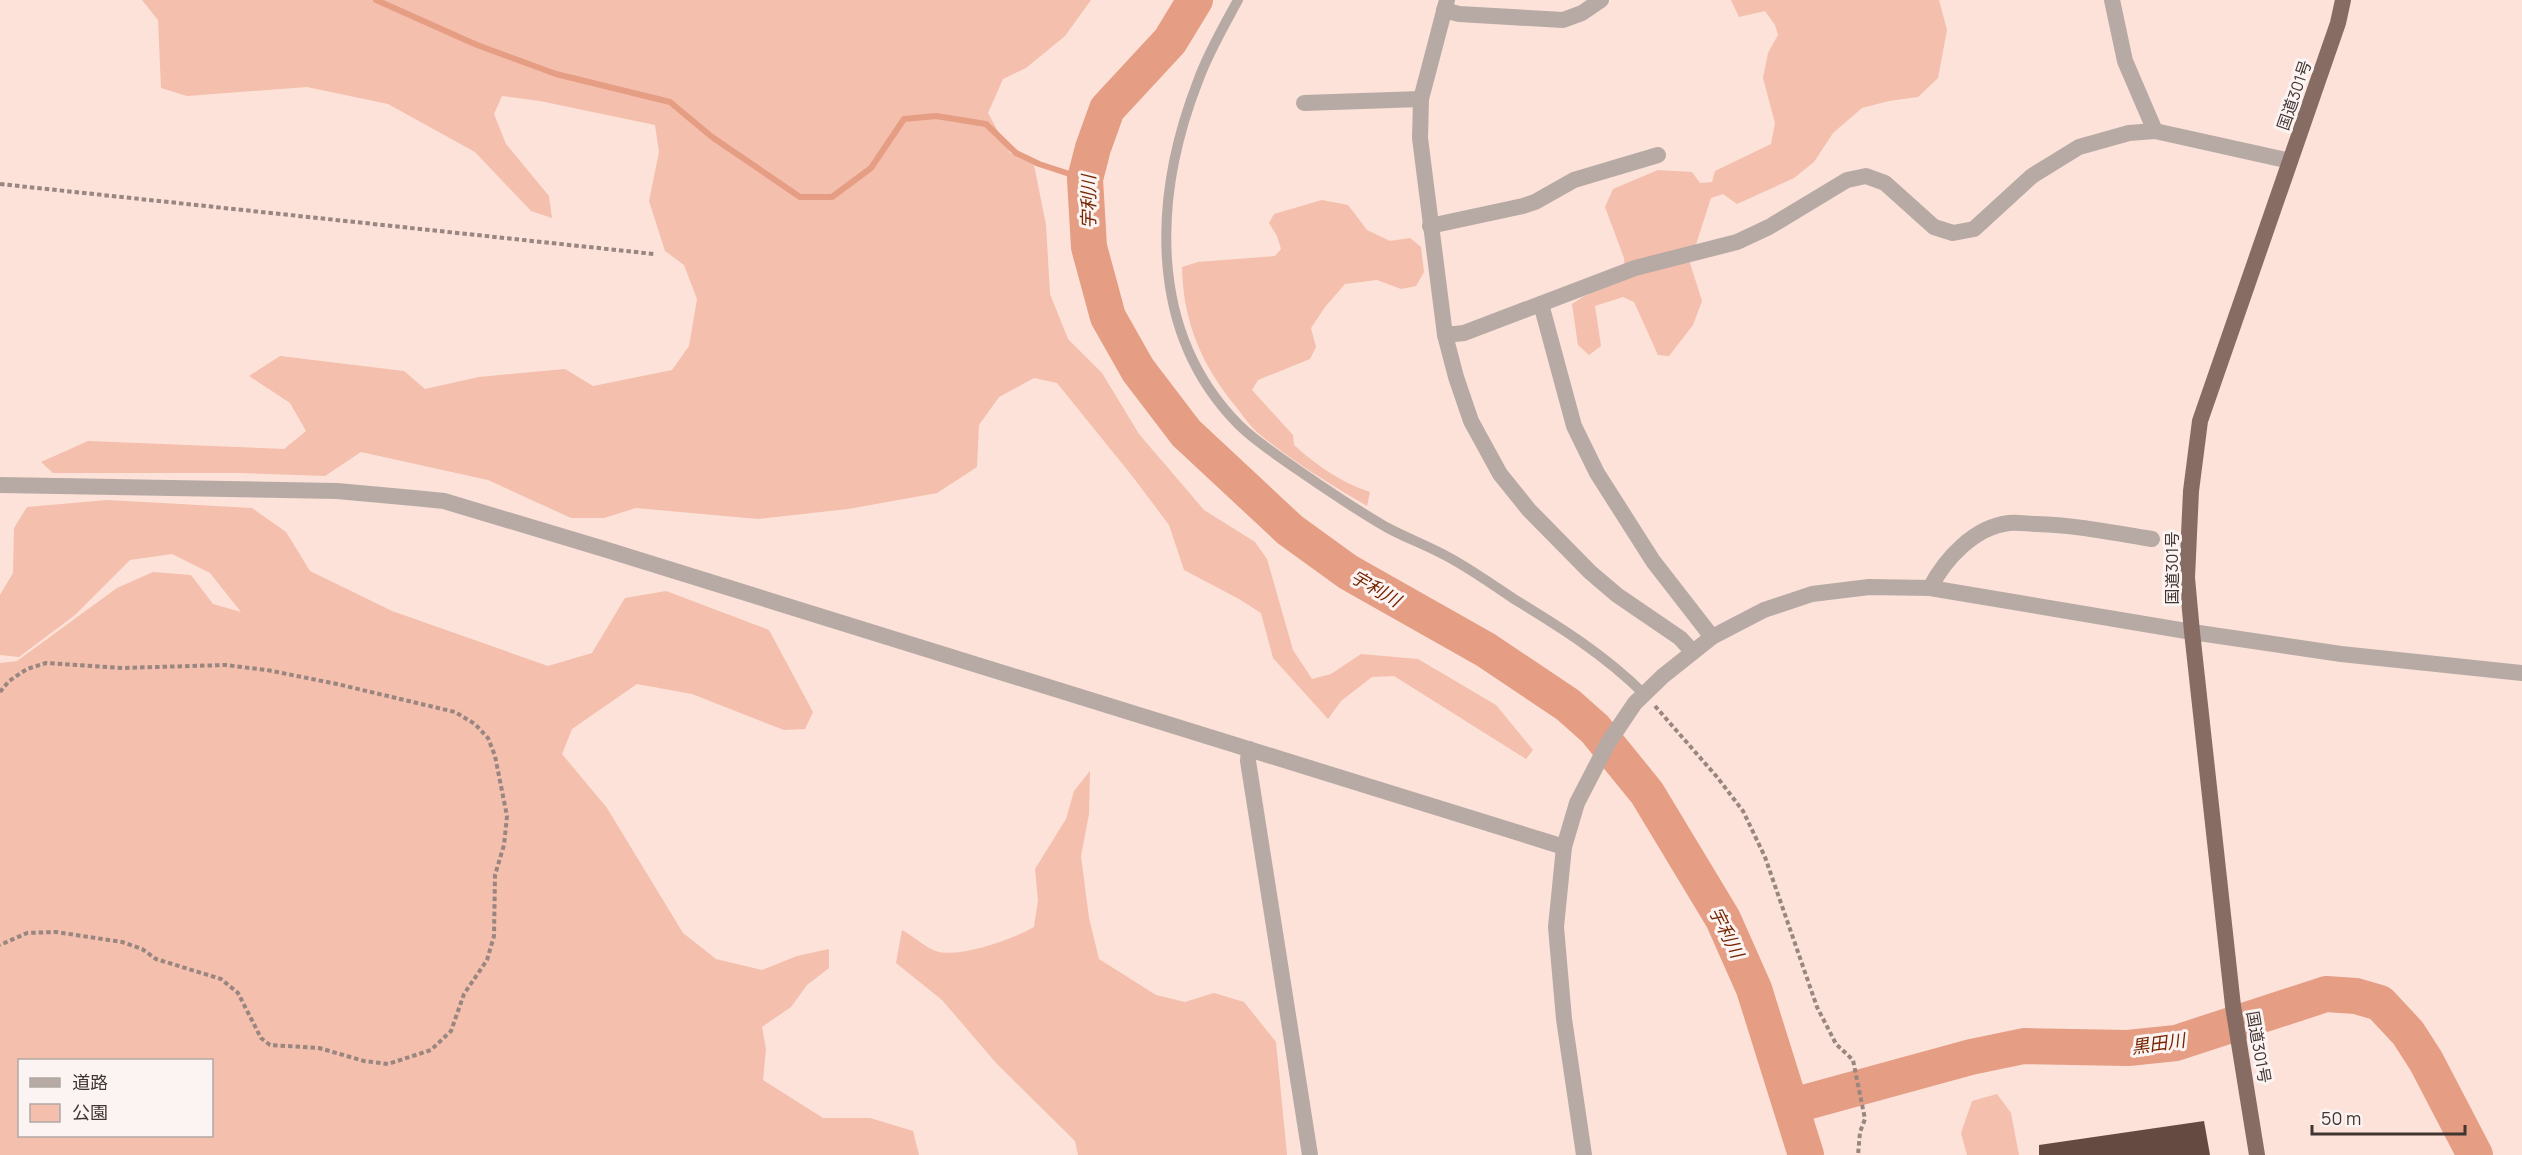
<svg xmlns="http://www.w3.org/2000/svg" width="2522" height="1155" viewBox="0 0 2522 1155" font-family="Manrope,'Noto Sans JP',sans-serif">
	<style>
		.green { fill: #f4bfac; fill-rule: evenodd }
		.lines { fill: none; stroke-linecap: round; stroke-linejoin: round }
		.stream { stroke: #e59d84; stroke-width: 6 }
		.river { stroke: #e59d84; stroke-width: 36 }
		.building { fill: #644a41 }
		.path { stroke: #998680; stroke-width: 4; stroke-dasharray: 4.5 3; stroke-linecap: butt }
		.service { stroke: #b7aaa5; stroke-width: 10 }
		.minor { stroke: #b7aaa5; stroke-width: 16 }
		.tertiary { stroke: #b7aaa5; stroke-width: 16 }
		.trunk { stroke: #866c63; stroke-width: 16 }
		.labels { text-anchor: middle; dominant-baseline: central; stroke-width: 6; stroke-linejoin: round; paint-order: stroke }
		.street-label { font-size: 16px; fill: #413531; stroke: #fbf4f2 }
		.water-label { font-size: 18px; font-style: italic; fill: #772400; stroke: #fbf4f2 }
	</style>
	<rect width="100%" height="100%" fill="#fce2d9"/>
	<g class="green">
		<path d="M142,0H1091L1065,36L1026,68L1003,79L988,113L1010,153L1034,165L1046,225L1050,294L1068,339L1102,373L1139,434L1204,510L1255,542L1267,559L1293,650L1312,679L1331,674L1361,654L1418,659L1496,705L1533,750L1526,759L1394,676L1372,677L1341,701L1328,719L1273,658L1261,613L1239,599L1184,570L1169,525L1133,477L1057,383L1034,378L999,397L979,425L977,467L937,493L848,509L758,519L636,508L604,518H571L488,480L361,452L325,476L241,473H53L41,462L88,441L284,449L306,431L290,403L249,376L280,356L404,371L425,389L479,377L565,369L593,386L672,370L689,346L697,299L684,265L665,251L649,201L659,152L655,125L540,101L502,96L494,114L506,144L549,196L552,218L531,211L475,152L388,104L307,87L187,96L161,88L158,20Z"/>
		<path d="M1731,0H1939L1947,30L1938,78L1918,97L1889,101L1862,108L1833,133L1814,162L1794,178L1737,204L1723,194L1711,198L1690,263L1702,301L1693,325L1669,356L1658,355L1634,302L1623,297L1595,306L1601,346L1589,355L1578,345L1572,304L1583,297L1625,278L1624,258L1605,207L1613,189L1658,170L1692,172L1700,183L1712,182L1715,171L1771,144L1775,123L1763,78L1768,53L1778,35L1775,25L1765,11L1739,17Z"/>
		<path d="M1322,200L1348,205L1367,230L1390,241L1410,238L1421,247L1424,272L1416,286L1401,289L1377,280L1345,284L1325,307L1311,328L1316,347L1310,359L1258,380L1252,390L1293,435L1294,445C1316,465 1342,483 1370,492L1367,506C1329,484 1292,461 1258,433C1250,426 1243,416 1237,408C1202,366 1183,322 1182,267L1198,262L1275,256L1281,249L1277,236L1269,223L1274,214Z"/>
		<path d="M107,500L252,508L286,532L310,571L392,611L548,666L592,653L625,598L666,591L769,630L813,712L805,729L784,730L692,694L637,684L572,729L562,754L607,808L683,933L716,959L762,970L797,956L829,949V968L807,985L791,1007L762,1027L766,1049L763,1080L823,1118H870L913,1131L919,1155H0V663L17,661L117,588L153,572L191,575L213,604L241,612L210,573L172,554L130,560L75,615L19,657L0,655V595L13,573L14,528L27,507ZM20,1060H212V1136H20Z"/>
		<path d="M1090,771L1089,814L1081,856L1089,918L1099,959L1156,995L1185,1002L1214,993L1244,1002L1276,1042L1287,1155H1078L1075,1141L997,1064L942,1000L896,963L902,930C913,936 927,949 939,952C963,957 1014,939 1034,927L1038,900L1035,869L1066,819L1074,791Z"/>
		<path d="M1997,1094L2011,1113L2019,1155H1967L1961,1133L1972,1101Z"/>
	</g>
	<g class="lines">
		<path class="stream" d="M376,0L477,45L556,74L670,102L712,137L800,197H832L871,168L904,119L936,116L986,124L1016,153L1039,164L1085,179"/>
		<g class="river">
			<path d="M1195,0L1170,41L1107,109L1093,148L1085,179L1089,247L1108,317L1138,370L1186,433L1290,530L1348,572L1486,650L1568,705L1595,729L1647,793L1723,919L1754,989L1806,1155"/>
			<path d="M1792,1106L1971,1057L2024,1046L2128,1048L2176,1043L2326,994L2356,996L2380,1003L2408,1033L2426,1061L2475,1155"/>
		</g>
	</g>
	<path class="building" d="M2204,1121L2210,1155H2039V1145Z"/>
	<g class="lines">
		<g class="path">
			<path d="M0,184L654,254"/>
			<path d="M0,692L9,681L27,669L46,663L122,668L225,665L267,670L337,684L455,712L475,724L488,738L495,756L507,816L504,845L495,875L494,936L487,960L464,994L451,1031L431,1050L388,1064L364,1061L319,1048L270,1045L261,1038L238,993L221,979L156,959L142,949L122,942L56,932L27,933L0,945"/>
			<path d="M1655,706L1717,777L1743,811L1765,857L1817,1007L1836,1044L1853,1060L1865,1119L1860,1132L1858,1155"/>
		</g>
		<path class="service" d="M1238,0C1224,26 1208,53 1198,81C1154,194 1146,330 1238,424C1256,442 1277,455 1298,470C1327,490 1355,509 1386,527C1406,538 1429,546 1450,558C1472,570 1493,585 1514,599C1560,627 1605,655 1644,694"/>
		<g class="minor">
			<path d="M1447,0L1421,99L1420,138L1445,335L1456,377L1471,421L1500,474L1529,510L1590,572L1617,595L1680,638L1692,651"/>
			<path d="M2112,0L2125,61L2155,131"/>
			<path d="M1444,10L1459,14L1563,20L1582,13L1601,0"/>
			<path d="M1304,103L1421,99"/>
			<path d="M1430,226L1523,206L1535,202L1574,180L1658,155"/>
			<path d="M1541,304L1574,426L1597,473L1653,561L1712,637"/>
			<path d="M1445,335L1464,333L1635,268L1737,242L1769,227L1847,180L1866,176L1885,183L1934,227L1953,233L1974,229L2032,176L2079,147L2129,133L2155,131L2290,161"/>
			<path d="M0,485L337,491L414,498L444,501L604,549L1564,847"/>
			<path d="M1930,588C1945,559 1974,527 2009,523C2018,522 2028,524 2037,524C2076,525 2114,533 2152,539"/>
			<path d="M2192,632L2341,654L2522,673"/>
			<path d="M1249,749L1248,761L1310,1155"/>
		</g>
		<path class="tertiary" d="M1584,1155L1564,1019L1556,927L1564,847L1577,803L1608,743L1635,703L1663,676L1712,637L1764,610L1812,594L1869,587L1930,588L2192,632"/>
		<path class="trunk" d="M2257,1155L2233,1006L2192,632L2187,578L2191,491L2200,421L2338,23L2343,0"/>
	</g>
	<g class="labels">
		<g class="street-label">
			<text transform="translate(2294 95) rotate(-71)">国道301号</text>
			<text transform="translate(2172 568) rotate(-90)">国道301号</text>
			<text transform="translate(2259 1047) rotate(80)">国道301号</text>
		</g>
		<g class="water-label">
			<text transform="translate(1088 202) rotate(-90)">宇利川</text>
			<text transform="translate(1376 588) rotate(30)">宇利川</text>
			<text transform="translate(1727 932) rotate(64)">宇利川</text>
			<text transform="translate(2158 1043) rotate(-8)">黒田川</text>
		</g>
	</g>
	<rect x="18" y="1059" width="195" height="78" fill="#fbf4f2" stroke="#b1a8a5" stroke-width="1.5"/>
	<rect x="30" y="1078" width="30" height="9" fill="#b7aaa5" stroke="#b1a8a5" stroke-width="1.5"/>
	<text x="72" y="1089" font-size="18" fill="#413531">道路</text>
	<rect x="30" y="1104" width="30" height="18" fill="#f4bfac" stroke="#b1a8a5" stroke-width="1.5"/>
	<text x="72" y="1119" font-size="18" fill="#413531">公園</text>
	<path d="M2312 1125v9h153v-9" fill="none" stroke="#413531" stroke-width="3"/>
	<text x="2321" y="1125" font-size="18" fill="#413531" stroke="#fbf4f2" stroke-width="4.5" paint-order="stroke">50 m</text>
</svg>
